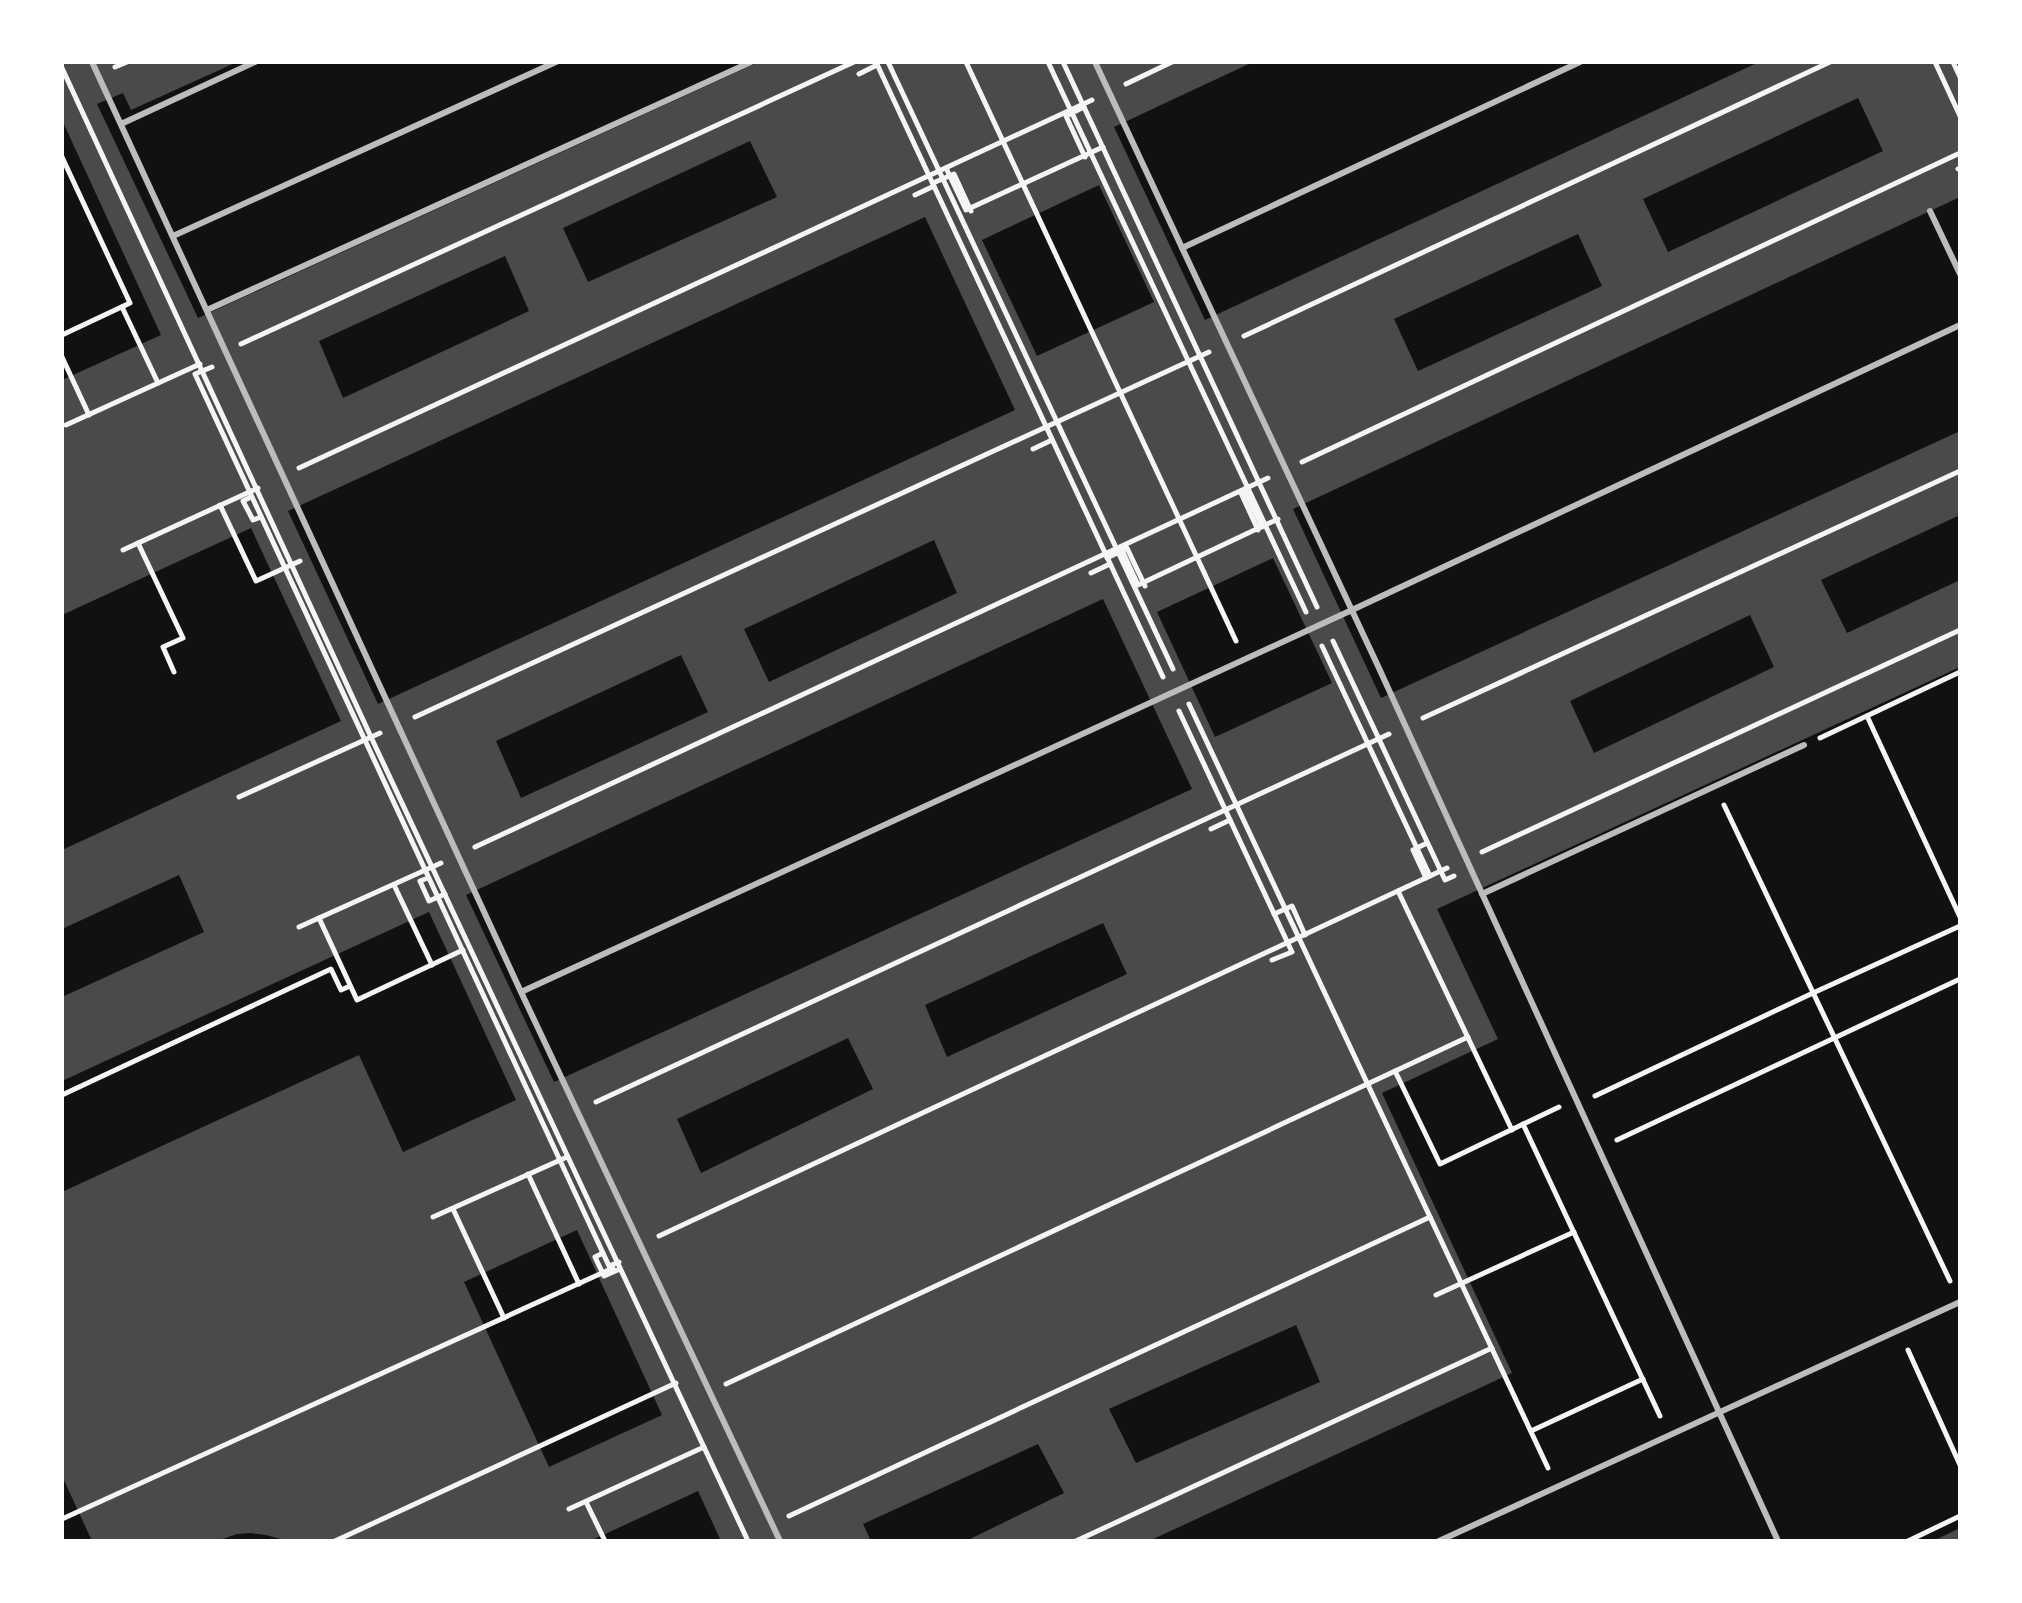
<svg xmlns="http://www.w3.org/2000/svg" width="2022" height="1603" viewBox="0 0 2022 1603" font-family="'Titillium Web',sans-serif">
	<style>
		.building { fill: #4a4a4a; fill-rule: evenodd }
		.lines { fill: none; stroke-linecap: round; stroke-linejoin: round }
		.path { stroke: #f5f5f5; stroke-width: 5 }
		.service { stroke: #bcbcbc; stroke-width: 6 }
	</style>
	<rect width="100%" height="100%" fill="#111"/>
	<g class="building">
		<path d="M62,62H237L131,110L123,93L97,104L198,318L759,62H1253L1114,127L1205,320L1759,62H1960V197L1293,509L1381,698L1960,431V515L1821,580L1847,633L1960,580V667L1437,909L1498,1039L1382,1093L1512,1373L1149,1541H966L1064,1493L1038,1444L863,1524L871,1541H721L698,1491L590,1541H288L266,1535L251,1533L237,1534L217,1541H92L62,1476V1192L359,1055L403,1152L516,1100L429,912L62,1081V997L204,932L179,875L62,929V850L341,721L251,528L62,615V380L161,335L62,120ZM1858,98L1883,151L1668,252L1643,199ZM750,141L777,197L588,282L563,228ZM1099,185L1154,302L1037,356L982,240ZM925,217L1015,410L378,704L288,511ZM1578,234L1602,286L1418,371L1394,319ZM505,256L529,311L343,398L319,341ZM934,540L957,593L769,682L744,629ZM1273,558L1332,683L1215,737L1157,612ZM1103,599L1192,789L554,1082L466,895ZM1750,615L1774,667L1594,753L1570,701ZM681,655L708,712L521,798L496,741ZM1103,923L1127,974L947,1057L925,1005ZM848,1038L873,1089L701,1173L677,1119ZM577,1230L662,1415L549,1467L464,1282ZM1296,1325L1320,1382L1136,1463L1109,1409Z"/>
		<path d="M1960,1528V1541H1933Z"/>
	</g>
	<g class="lines">
		<g class="path">
			<path d="M876,62L1163,677"/>
			<path d="M888,62L1173,669"/>
			<path d="M966,62L1236,641"/>
			<path d="M1048,62L1306,612"/>
			<path d="M1063,62L1317,607"/>
			<path d="M1935,62L1960,116"/>
			<path d="M1953,62L1960,77"/>
			<path d="M115,67L127,62"/>
			<path d="M62,68L371,737L748,1541"/>
			<path d="M859,74L877,65"/>
			<path d="M1126,84L1172,62"/>
			<path d="M1084,107L1066,116L1085,157"/>
			<path d="M62,157L130,303L62,335"/>
			<path d="M946,168L966,210L1103,147"/>
			<path d="M1958,169L1960,168"/>
			<path d="M933,183L954,174L971,211"/>
			<path d="M915,195L934,186"/>
			<path d="M122,307L158,383"/>
			<path d="M1244,336L1830,62"/>
			<path d="M241,344L854,62"/>
			<path d="M62,357L89,415"/>
			<path d="M212,367L195,374L609,1266L619,1262"/>
			<path d="M66,425L200,364"/>
			<path d="M1033,449L1052,440"/>
			<path d="M1302,462L1960,153"/>
			<path d="M299,468L1092,100"/>
			<path d="M1245,491L1262,527"/>
			<path d="M1246,491L1241,493L1258,530"/>
			<path d="M251,497L243,501L253,520L261,517"/>
			<path d="M220,505L256,581L300,561"/>
			<path d="M138,543L183,638L163,647L174,672"/>
			<path d="M1121,548L1138,585L1278,519"/>
			<path d="M123,550L258,488"/>
			<path d="M1107,558L1127,548L1145,586"/>
			<path d="M1091,573L1110,564"/>
			<path d="M1333,641L1445,880L1454,876"/>
			<path d="M1322,646L1430,876"/>
			<path d="M1189,704L1548,1468"/>
			<path d="M1179,711L1292,952L1272,960"/>
			<path d="M1867,716L1960,917"/>
			<path d="M415,717L1209,352"/>
			<path d="M1423,718L1960,471"/>
			<path d="M1820,738L1960,672"/>
			<path d="M239,797L380,733"/>
			<path d="M1724,805L1950,1281"/>
			<path d="M1211,829L1230,820"/>
			<path d="M475,847L1268,478"/>
			<path d="M1482,852L1960,630"/>
			<path d="M428,878L420,881L429,901L445,894"/>
			<path d="M1426,878L1413,850L1427,843"/>
			<path d="M394,885L432,965"/>
			<path d="M1398,891L1512,1130"/>
			<path d="M1274,914L1292,906L1305,935"/>
			<path d="M319,918L357,1000L463,950"/>
			<path d="M299,927L441,863"/>
			<path d="M1395,1071L1440,1164L1559,1107"/>
			<path d="M62,1095L331,969L341,990L350,986"/>
			<path d="M1595,1096L1813,993L1960,926"/>
			<path d="M596,1102L1389,734"/>
			<path d="M1523,1124L1660,1416"/>
			<path d="M1617,1140L1960,979"/>
			<path d="M528,1174L579,1284"/>
			<path d="M453,1209L504,1318"/>
			<path d="M433,1217L567,1157"/>
			<path d="M659,1236L1447,868"/>
			<path d="M603,1253L595,1257L604,1276L620,1269"/>
			<path d="M1436,1295L1574,1232"/>
			<path d="M1908,1350L1960,1465"/>
			<path d="M726,1384L1468,1037"/>
			<path d="M1531,1431L1643,1379"/>
			<path d="M586,1502L605,1541"/>
			<path d="M569,1509L704,1447"/>
			<path d="M789,1516L1430,1217"/>
			<path d="M62,1519L613,1268"/>
			<path d="M335,1541L676,1383"/>
			<path d="M1076,1541L1492,1348"/>
			<path d="M1908,1541L1960,1516"/>
		</g>
		<g class="service">
			<path d="M92,62L521,992L780,1541"/>
			<path d="M1095,62L1378,666L1778,1541"/>
			<path d="M121,124L255,62"/>
			<path d="M1930,211L1960,274"/>
			<path d="M173,236L556,62"/>
			<path d="M1182,248L1580,62"/>
			<path d="M207,310L751,62"/>
			<path d="M1482,894L1804,745"/>
			<path d="M521,992L1352,610L1960,325"/>
			<path d="M1439,1541L1960,1302"/>
		</g>
	</g>
	<rect width="2022" height="1603" fill="none" stroke="#ffffff" stroke-width="128"/>
</svg>
